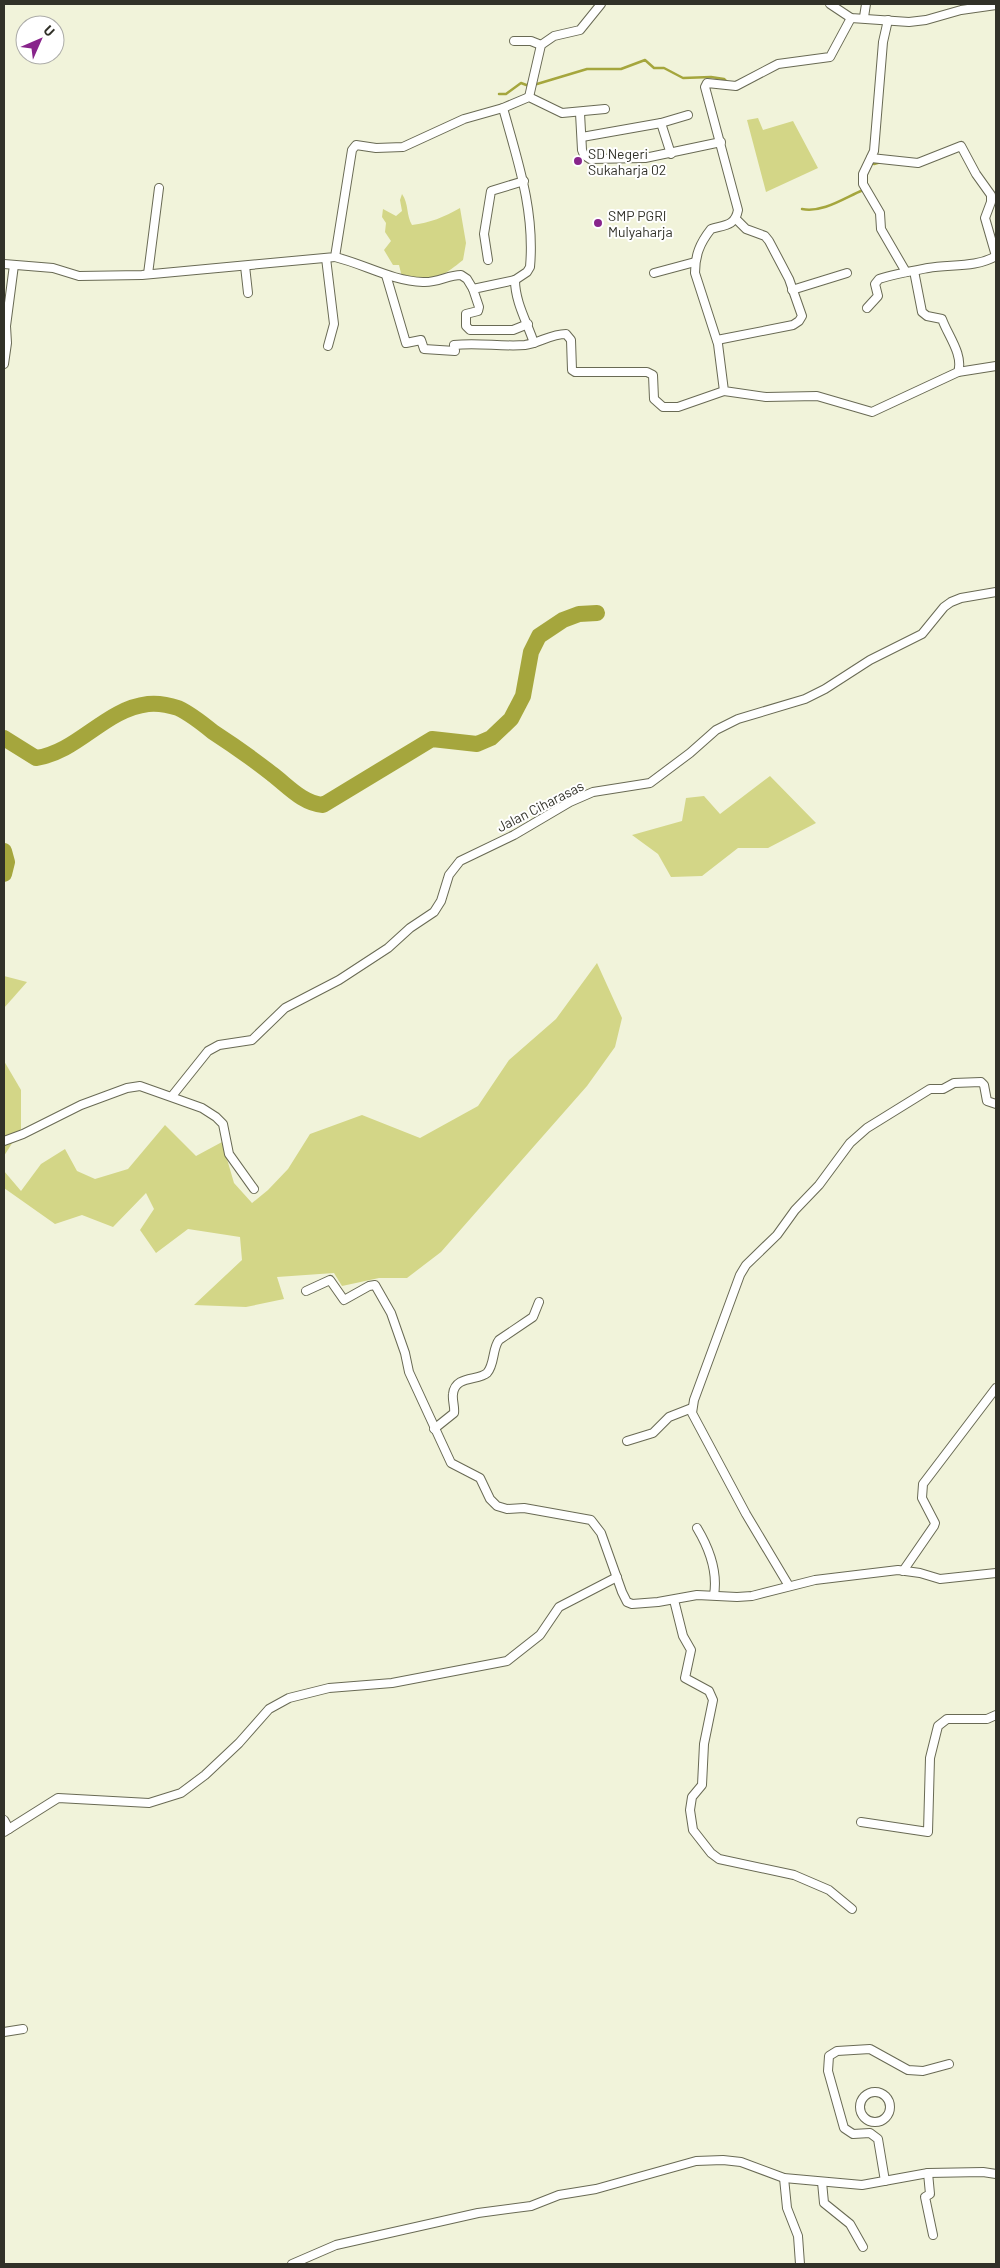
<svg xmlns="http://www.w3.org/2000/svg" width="1000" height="2268" viewBox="0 0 1000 2268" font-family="Barlow,sans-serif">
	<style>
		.green { fill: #d3d687 }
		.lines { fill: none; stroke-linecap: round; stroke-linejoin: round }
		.stream { stroke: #a5a63d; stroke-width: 2.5 }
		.river { stroke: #a5a63d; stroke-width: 16 }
		.street-casing { stroke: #696a54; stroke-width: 10 }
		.street { stroke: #fff; stroke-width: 8 }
		.poi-dot { fill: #88248b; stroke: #fff; stroke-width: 2 }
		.labels { text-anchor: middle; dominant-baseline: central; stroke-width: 4; stroke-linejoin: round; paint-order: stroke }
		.poi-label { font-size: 14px; fill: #313128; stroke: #fff; text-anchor: start }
		.street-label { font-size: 14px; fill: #313128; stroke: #fff }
	</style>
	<rect width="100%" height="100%" fill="#f1f3da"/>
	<g class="green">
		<path d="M758,118L763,130L793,121L818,168L766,192L747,120Z"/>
		<path d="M402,194C409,204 406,215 412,225C430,223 444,217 460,208L466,243L463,260C438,280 433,282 402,277L399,265H393L384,250L391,241L385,232L386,223L382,217L383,209L396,216L402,211L400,200Z"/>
		<path d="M770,776L816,823L768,848H738L702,876L671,877L658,854L632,835L682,821L686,798L704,796L720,814Z"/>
		<path d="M597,963L622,1018L615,1047L587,1086L441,1252L407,1278H379L342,1286L334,1273L277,1277L284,1299L246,1307L194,1305L242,1260L240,1237L188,1229L156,1253L140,1230L154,1209L146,1193L113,1227L82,1215L55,1224L4,1188V1171L21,1191L41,1164L65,1149L77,1171L95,1179L128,1169L165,1125L196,1156L222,1142L234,1183L252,1203L268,1190L288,1169L310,1134L362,1115L420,1138L478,1106L509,1060L556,1019Z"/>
		<path d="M4,976L27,982L4,1008Z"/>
		<path d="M4,1061L21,1090V1129L4,1156Z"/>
	</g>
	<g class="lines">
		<g class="stream">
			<path d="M537,84L587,69H621L645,60L654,68H664L683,78L711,77L724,79L727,82"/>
			<path d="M499,94H506L521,83L529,86"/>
			<path d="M874,164L881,162"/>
			<path d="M802,209C823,213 844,198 863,190"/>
		</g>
		<g class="river">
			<path d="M4,738L36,758C78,752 105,709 148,704C158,703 169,705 178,708C191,714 202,723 213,732C233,745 253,759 272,774C288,786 302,803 323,805L432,739L477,744L491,738L511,719L523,696L531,652L539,636L563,620L579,614L597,613"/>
			<path d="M4,851L7,862L4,874"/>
		</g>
		<g class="street-casing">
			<g id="street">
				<path d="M830,4L851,18L909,22L926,20L961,10L996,5"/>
				<path d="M864,17L866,4"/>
				<path d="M851,18L830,57L778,64L736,86L707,83L705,87L738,210C735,226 725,225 711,229C700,243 695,255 695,273L718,344L724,391L766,397L817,396L872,412L958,372C964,355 947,334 942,319L927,316L922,312L914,271"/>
				<path d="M888,20L883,42L874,151L863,174V184L880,213L881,229L906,272"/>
				<path d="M514,41H531L541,45"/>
				<path d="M529,97L541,45L554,36L580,30L601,4"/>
				<path d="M503,108C518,162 535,211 530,267L527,272L515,280C515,302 527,322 534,343"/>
				<path d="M580,113L582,150L584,155L590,159L645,158L721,142"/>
				<path d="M661,123L671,154"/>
				<path d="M582,137L661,123L688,115"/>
				<path d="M871,158L918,163L961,146L976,174L991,195V202L985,218L996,256"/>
				<path d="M335,257C364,264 392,281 423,282C437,283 448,275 461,275L467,279L473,289"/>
				<path d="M326,258L334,324L328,346"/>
				<path d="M488,260L484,234L491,191L524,181"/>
				<path d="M4,264L53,268L79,276L142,275L335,257L352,150L356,145L376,148L403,147L464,119L503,108L529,97L562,113L605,109"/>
				<path d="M245,266L248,293"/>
				<path d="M654,273L695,262"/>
				<path d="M148,274L159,188"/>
				<path d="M386,275L406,343L421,340L424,349L455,351L454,345C478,342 501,347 525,345C539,343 551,334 566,334L571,340L572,370L575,372H647L653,375L654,399L663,407H678L724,391"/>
				<path d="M515,280L473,289L479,307L478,311L466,314V326L470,330H513L528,324"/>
				<path d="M792,290L847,273"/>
				<path d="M867,308L878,296L875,284L879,279C895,274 912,271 928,268C950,264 976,268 996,256"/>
				<path d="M717,340L793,325L799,321L802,316L789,279L769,241L765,236L746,229L736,219"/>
				<path d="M4,364L7,343L6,326L14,265"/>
				<path d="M958,372L996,366"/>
				<path d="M172,1096L208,1051L219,1045L252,1040L285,1008L339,980L388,948L410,928L434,912L441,901L449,875L460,861L514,835L570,802L593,792L650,783L690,753L716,730L738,719L805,699L825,689L870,660L922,634L944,607L951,602L961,598L996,592"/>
				<path d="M4,1141L23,1134L81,1105L127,1088L140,1086L202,1108L216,1117L223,1124L229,1154L254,1189"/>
				<path d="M306,1291L330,1280L344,1300L369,1286L375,1285L391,1313L405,1353L409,1372L451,1463L480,1478L490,1499L497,1506L507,1509L524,1508L591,1520L601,1533L622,1592L627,1602L632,1604L658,1602L697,1595L737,1597L752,1596L815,1580L898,1570L920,1573L940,1579L996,1573"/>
				<path d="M434,1429L454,1413C455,1407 452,1400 453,1394C455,1375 478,1381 487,1373C495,1364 492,1349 499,1340L533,1317L539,1302"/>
				<path d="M627,1441L653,1433L669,1417L692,1408"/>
				<path d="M697,1528C709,1548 718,1571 714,1595"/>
				<path d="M903,1571L934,1526L935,1523L922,1498L923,1484L996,1388"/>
				<path d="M789,1586L746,1514L692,1413L694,1400L740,1275L746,1265L777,1235L795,1210L819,1185L850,1143L867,1128L930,1089H943L954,1083L981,1082L984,1085L987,1101L996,1104"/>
				<path d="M674,1600L683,1636L691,1650L685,1678L709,1691L713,1700L704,1744L702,1785L692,1797L690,1810L693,1830L711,1853L719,1859L794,1875L829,1890L852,1909"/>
				<path d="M4,1820L9,1829"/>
				<path d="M861,1822L928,1832L930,1758L938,1726L947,1719H987L996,1715"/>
				<path d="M4,1832L58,1798L149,1803L181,1793L205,1775L239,1743L269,1709L289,1698L329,1688L392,1683L507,1661L540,1635L559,1607L617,1577"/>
				<path d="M4,2032L23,2029"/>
				<circle cx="875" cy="2107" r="15"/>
				<path d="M928,2173L930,2194L925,2197L933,2235"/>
				<path d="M784,2178L787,2208L798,2236L800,2264"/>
				<path d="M885,2181L878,2139L870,2133L853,2134L844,2128L828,2071L829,2056L837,2051L870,2049L908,2070L923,2071L949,2064"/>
				<path d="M822,2182L824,2203L850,2224L863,2247"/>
				<path d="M292,2264L336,2245L478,2213L531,2206L559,2195L596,2189L696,2161L723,2160L741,2162L784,2178L862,2185L928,2173L983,2172L996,2174"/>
			</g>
		</g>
		<use href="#street" class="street"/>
	</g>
	<g class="poi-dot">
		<circle cx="578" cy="161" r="5"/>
		<circle cx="598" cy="223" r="5"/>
	</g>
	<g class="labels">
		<g class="poi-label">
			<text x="588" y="153">SD Negeri<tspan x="588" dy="16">Sukaharja 02</tspan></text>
			<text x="608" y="215">SMP PGRI<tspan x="608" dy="16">Mulyaharja</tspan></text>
		</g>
		<g class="street-label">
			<text transform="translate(540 806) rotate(-27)">Jalan Ciharasas</text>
		</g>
	</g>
	<rect width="1000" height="2268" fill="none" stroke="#313128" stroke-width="10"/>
	<g transform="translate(40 40) rotate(45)"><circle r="24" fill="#ffffff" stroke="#adada9"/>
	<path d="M0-4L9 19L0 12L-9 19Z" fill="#88248b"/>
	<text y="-8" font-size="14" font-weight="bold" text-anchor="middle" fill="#313128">U</text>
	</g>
</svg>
